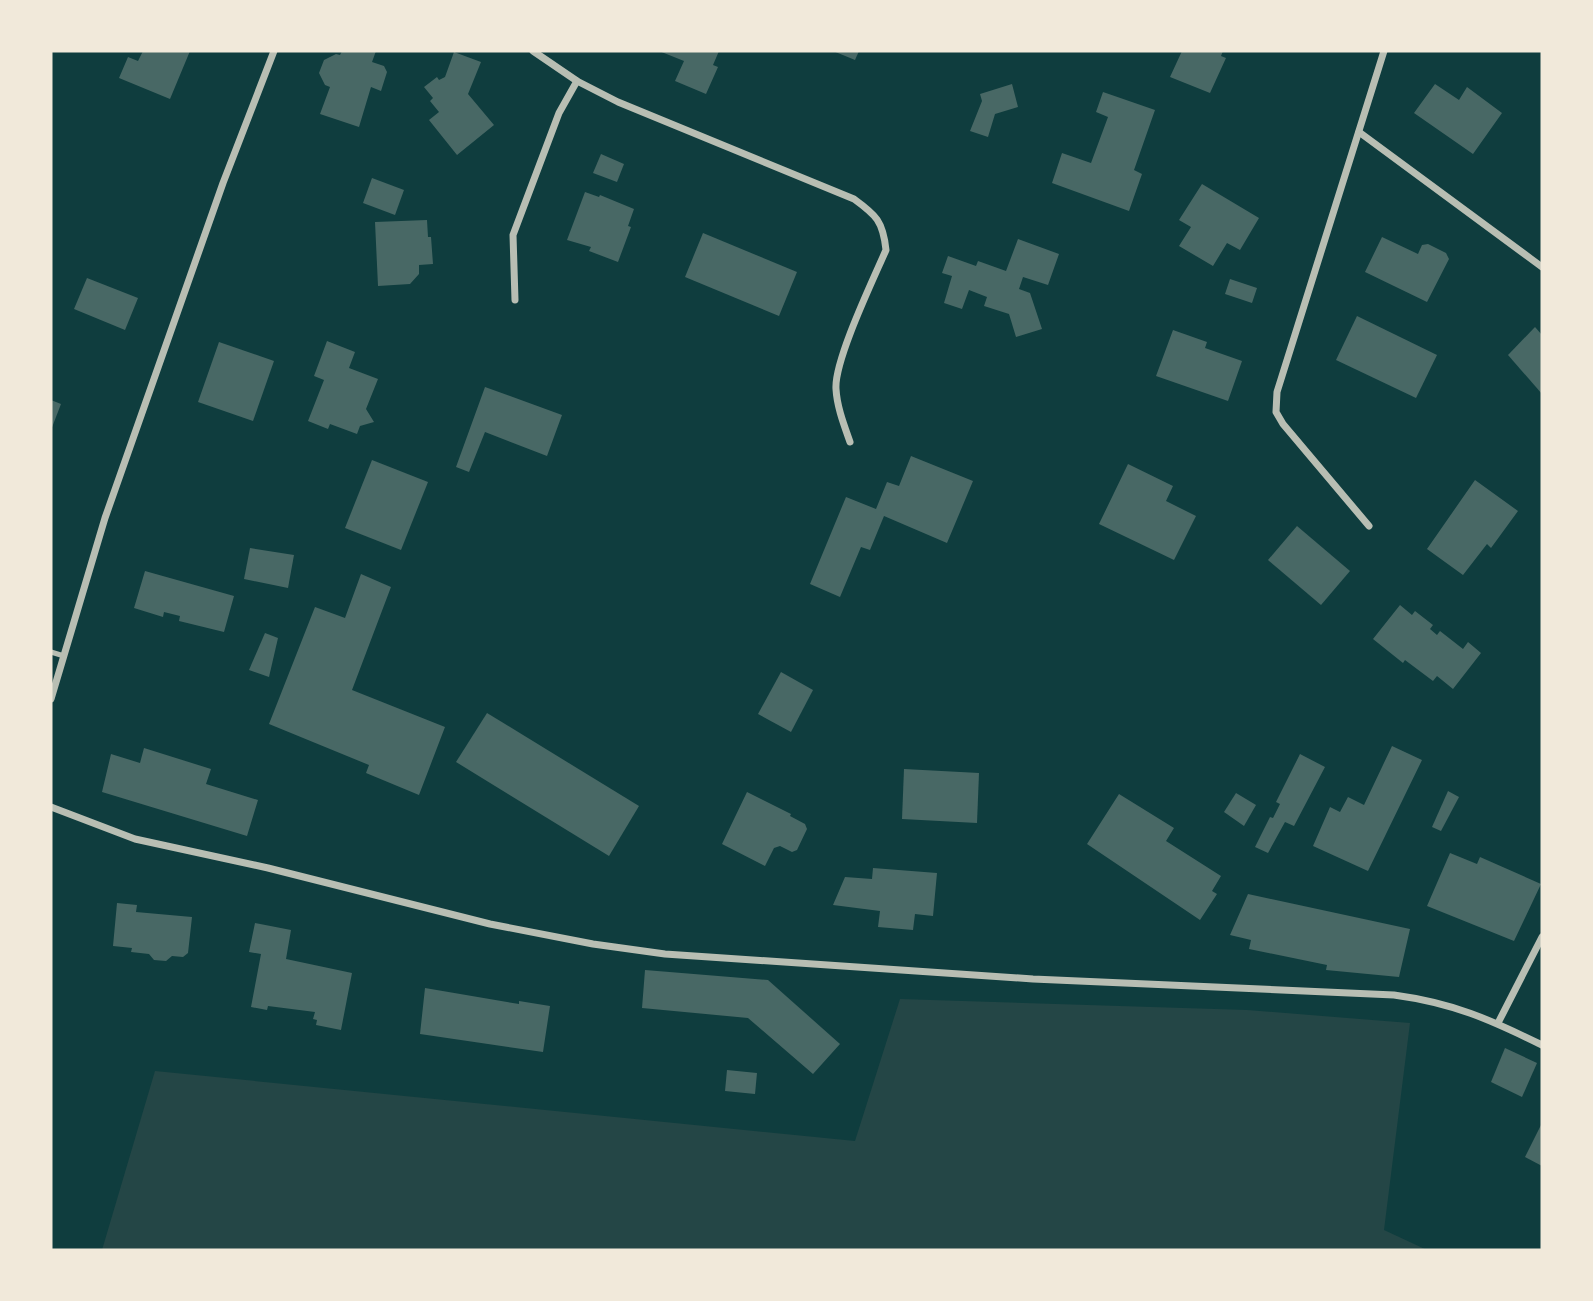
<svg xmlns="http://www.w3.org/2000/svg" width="1593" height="1301" viewBox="0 0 1593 1301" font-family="Raleway,sans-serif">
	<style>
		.green { fill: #244646 }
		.building { fill: #486865 }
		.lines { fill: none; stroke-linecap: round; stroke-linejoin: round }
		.service { stroke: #b8beb3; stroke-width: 5 }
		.minor { stroke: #b8beb3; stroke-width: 7 }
	</style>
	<rect width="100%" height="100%" fill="#0f3d3e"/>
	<path class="green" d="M900,999L1247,1010L1410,1023L1384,1230L1427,1250H102L155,1071L855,1141Z"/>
	<g class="building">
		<path d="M143,51H190L170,99L119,78L128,57L138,61Z"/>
		<path d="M342,51H376L372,62L384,66L387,72L381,91L371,87L359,127L320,114L330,87L325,85L319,73L324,60L336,54L340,55Z"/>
		<path d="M659,51H719L713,65L718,67L706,94L675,81L684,61Z"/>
		<path d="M833,51H859L855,60Z"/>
		<path d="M1182,51H1223L1221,56L1226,58L1210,93L1170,77Z"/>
		<path d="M454,52L481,62L468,94L494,125L457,155L429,120L439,112L430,101L433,98L424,87L437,77L439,80L445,77Z"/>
		<path d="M1012,84L1018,107L995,114L988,137L970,131L982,101L980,94Z"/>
		<path d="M1435,84L1459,100L1467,87L1502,113L1473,154L1414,113Z"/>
		<path d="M1103,92L1155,110L1134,170L1142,174L1129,211L1052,183L1062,153L1091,163L1108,117L1096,112Z"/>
		<path d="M601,154L624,164L617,182L593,173Z"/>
		<path d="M372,178L404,190L395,215L363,203Z"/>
		<path d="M1202,184L1259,218L1240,250L1227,243L1213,266L1179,246L1191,227L1179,220Z"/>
		<path d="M585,192L599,197L600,195L634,209L628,226L631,227L618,262L589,251L591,247L567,240Z"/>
		<path d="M427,220L428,237H431L433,264L419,265V274L410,284L378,286L375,222Z"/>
		<path d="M703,233L797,272L779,316L685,277Z"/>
		<path d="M1382,237L1418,254L1422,245L1428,244L1446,253L1449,259L1427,302L1365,272Z"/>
		<path d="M1018,239L1059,254L1048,285L1023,277L1019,289L1030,293L1042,329L1016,337L1009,314L984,306L987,297L969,290L962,309L944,303L952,276L942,273L948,256L976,266L978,261L1006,271Z"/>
		<path d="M87,278L138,298L125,330L74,309Z"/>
		<path d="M1230,279L1257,288L1252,303L1225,294Z"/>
		<path d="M1357,316L1437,355L1416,398L1336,360Z"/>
		<path d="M1535,327L1542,335V394L1508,355Z"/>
		<path d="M1173,330L1207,342L1205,348L1242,361L1228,401L1156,376Z"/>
		<path d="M327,341L355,352L349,368L378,379L366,409L374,422L360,426L357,434L330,424L328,429L308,421L324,380L314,376Z"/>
		<path d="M219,342L274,361L253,421L198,402Z"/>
		<path d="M485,387L562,415L547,456L485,432L469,472L456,467Z"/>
		<path d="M51,400L61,404L51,430Z"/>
		<path d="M911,456L973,481L947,543L884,516L870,550L861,547L840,597L810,584L846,497L876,509L887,482L899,486Z"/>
		<path d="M372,460L428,482L401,550L345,528Z"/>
		<path d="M1128,464L1173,486L1166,501L1196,516L1174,560L1099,524Z"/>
		<path d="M1475,480L1518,511L1491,548L1487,544L1463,575L1427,549Z"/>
		<path d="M1297,526L1350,571L1321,605L1268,560Z"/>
		<path d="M250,548L294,555L288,588L244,579Z"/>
		<path d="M145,571L234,596L224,632L179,621L180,616L164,612L163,617L134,608Z"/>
		<path d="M361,574L391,587L352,690L445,727L419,795L366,773L369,765L269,724L315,607L345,618Z"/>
		<path d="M1400,605L1412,615L1415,611L1433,625L1430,629L1437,635L1440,631L1463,649L1468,642L1481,653L1453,689L1437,676L1433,681L1405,660L1403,663L1373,639Z"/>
		<path d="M265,633L278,638L269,677L249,670Z"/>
		<path d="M781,672L813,690L791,732L758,714Z"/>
		<path d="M487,713L639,806L609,856L456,762Z"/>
		<path d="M1392,746L1422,760L1368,871L1313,846L1330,807L1340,812L1348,797L1364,805Z"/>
		<path d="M144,748L211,769L206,784L258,800L247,836L102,792L111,754L140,763Z"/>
		<path d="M1300,754L1325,767L1294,826L1285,822L1268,853L1255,847L1270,817L1273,818L1280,804L1276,802Z"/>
		<path d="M904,769L979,773L977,823L902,819Z"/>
		<path d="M1448,791L1459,797L1441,831L1432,827Z"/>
		<path d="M747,792L791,814L790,816L805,824L807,829L797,850L792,852L780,846L774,848L765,866L722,844Z"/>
		<path d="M1236,793L1256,805L1244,826L1224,812Z"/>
		<path d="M1119,794L1174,828L1166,841L1221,876L1212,891L1217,894L1200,920L1087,844Z"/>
		<path d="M1450,853L1477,864L1480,857L1541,884L1514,941L1427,906Z"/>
		<path d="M873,868L937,873L933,916L915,914L913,930L878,927L880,911L833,905L845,877L872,879Z"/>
		<path d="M1248,894L1410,929L1399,977L1326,970L1327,965L1249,949L1251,940L1230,935Z"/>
		<path d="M117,903L137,905L136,912L192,917L188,953L183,957L172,956L166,961L154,960L149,954L131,952L132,948L113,946Z"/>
		<path d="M255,923L291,930L286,959L352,973L341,1030L316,1025L317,1020L313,1019L315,1012L268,1006L267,1010L251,1007L261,954L249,952Z"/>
		<path d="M645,970L768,980L840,1044L813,1074L748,1018L642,1008Z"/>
		<path d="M425,988L519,1004V1001L550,1006L543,1052L420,1034Z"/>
		<path d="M1505,1048L1537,1063L1522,1097L1491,1082Z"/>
		<path d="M727,1070L757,1073L755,1094L725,1091Z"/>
		<path d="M1542,1123V1166L1525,1157Z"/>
	</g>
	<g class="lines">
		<path class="service" d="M51,652L64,656"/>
		<g class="minor">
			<path d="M533,51L577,81L618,102L854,199C876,215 883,221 886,250C873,280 834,361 836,389C837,407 844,425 850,442"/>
			<path d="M1359,132L1542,267"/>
			<path d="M515,300L513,235L559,113L577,81"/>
			<path d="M1369,526L1283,424L1276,412L1277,392L1384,51"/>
			<path d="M51,699L105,518L223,183L274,51"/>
			<path d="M51,807L135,839L268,868L490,924L593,944L665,954L1033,979L1394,995C1453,1003 1489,1019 1542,1045"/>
			<path d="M1498,1023L1542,937"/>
		</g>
	</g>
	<rect width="1593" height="1301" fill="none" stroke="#f1e9da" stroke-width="105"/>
</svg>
